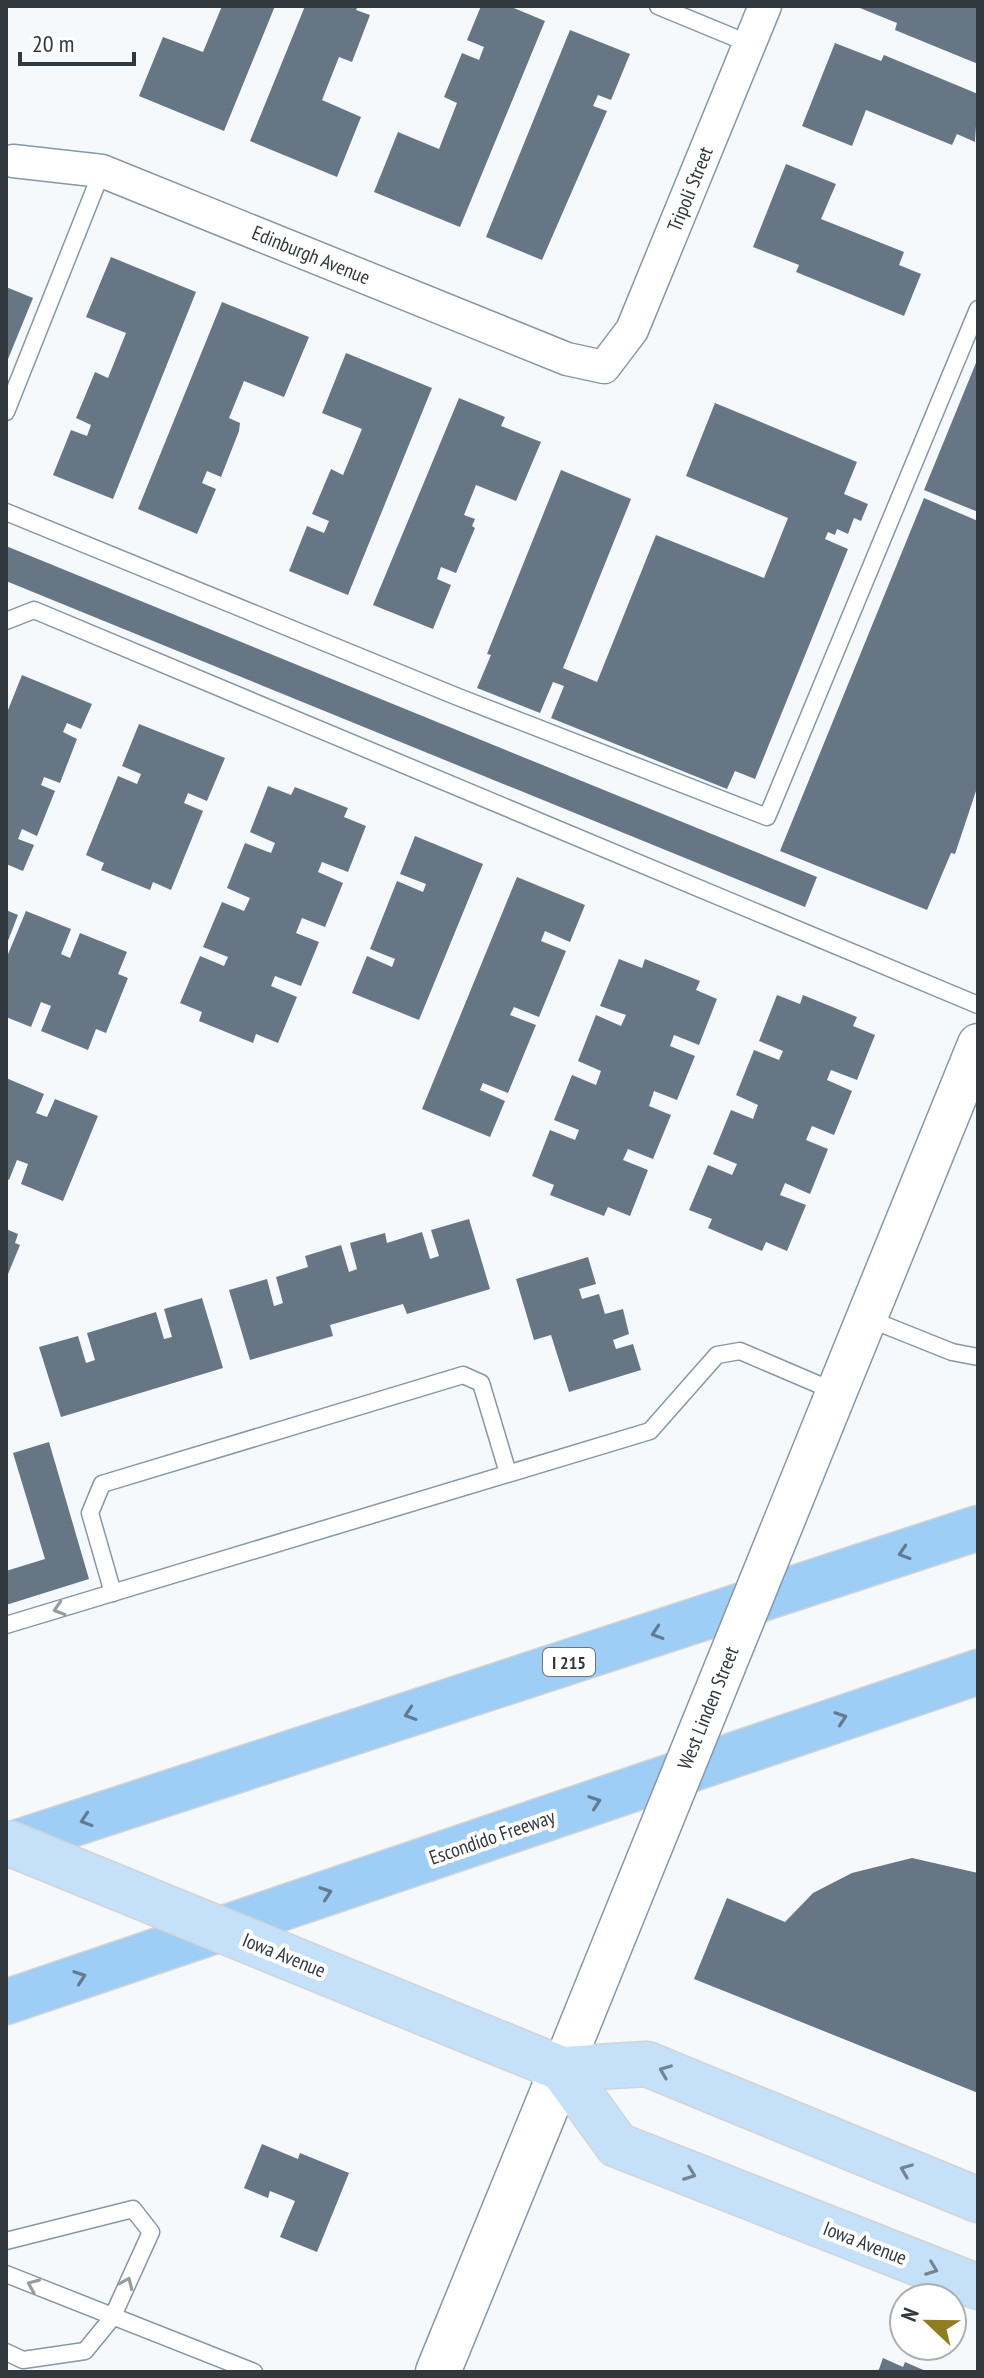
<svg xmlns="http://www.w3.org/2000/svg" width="984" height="2378" viewBox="0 0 984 2378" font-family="'PT Sans Narrow',sans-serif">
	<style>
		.building { fill: #667685 }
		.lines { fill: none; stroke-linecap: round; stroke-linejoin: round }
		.service-casing { stroke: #8697a6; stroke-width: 19 }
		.minor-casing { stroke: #8697a6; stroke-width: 35 }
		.tertiary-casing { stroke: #8697a6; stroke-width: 43 }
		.secondary-casing { stroke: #8697a6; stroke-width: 47 }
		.primary-casing { stroke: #d2d3d5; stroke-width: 47 }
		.motorway-casing { stroke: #d2d3d5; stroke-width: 47 }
		.service { stroke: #fff; stroke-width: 16 }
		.minor { stroke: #fff; stroke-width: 32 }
		.tertiary { stroke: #fff; stroke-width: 40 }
		.secondary { stroke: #fff; stroke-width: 44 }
		.primary { stroke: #c5e1fa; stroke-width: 44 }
		.motorway { stroke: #9ecdf6; stroke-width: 44 }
		.tertiary-bridge-casing { stroke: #8697a6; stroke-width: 43; stroke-linecap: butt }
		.primary-bridge-casing { stroke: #d2d3d5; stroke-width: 47; stroke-linecap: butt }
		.tertiary-bridge { stroke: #fff; stroke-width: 40 }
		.primary-bridge { stroke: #c5e1fa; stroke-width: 44 }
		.oneway { stroke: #627b91 }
		.oneway2 { stroke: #989c9e }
		.oneway3 { stroke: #748493 }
		.labels { text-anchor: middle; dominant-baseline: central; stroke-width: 8; stroke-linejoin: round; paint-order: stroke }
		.shield { fill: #fff; stroke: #6f7478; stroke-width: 2 }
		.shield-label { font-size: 18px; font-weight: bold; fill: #31383e }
		.street-label { font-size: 20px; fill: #31383e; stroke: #fff }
	</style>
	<rect width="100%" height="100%" fill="#f5f9fc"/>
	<g class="building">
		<path d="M222,6H275L224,131L139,96L163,37L203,52Z"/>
		<path d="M305,6H358L356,10L370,15L352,62L339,57L322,100L361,117L337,177L250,141Z"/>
		<path d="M481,6H509L545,21L460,227L374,192L398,132L439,149L457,103L444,97L462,53L479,60L484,47L467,40Z"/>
		<path d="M855,6H978V64L895,30L897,23Z"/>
		<path d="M570,30L630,54L611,100L598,95L593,106L607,111L542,260L486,237Z"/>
		<path d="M835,43L881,61L884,55L978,94L975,142L957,134L952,145L866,110L852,146L802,126Z"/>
		<path d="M786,164L836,184L821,219L904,252L899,265L921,274L904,316L796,272L799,265L753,247Z"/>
		<path d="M111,257L196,292L113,499L53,475L71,430L87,436L91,425L76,418L95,372L108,378L126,333L86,317Z"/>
		<path d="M6,287L33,298L6,364Z"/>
		<path d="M222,302L309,337L284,397L244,381L229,418L240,423L239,431L221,477L207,471L202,483L216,489L197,534L138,509Z"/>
		<path d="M346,353L432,388L348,595L289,571L307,526L324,533L329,521L312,514L331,469L343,475L362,429L322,413Z"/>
		<path d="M978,358V512L924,490Z"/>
		<path d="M459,398L505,417L501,426L541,442L516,501L476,485L464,515L475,519L472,526L475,528L456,573L441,567L437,579L451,585L433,629L373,605Z"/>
		<path d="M715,403L857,462L844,494L868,504L861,521L854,518L848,534L837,529L835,535L828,532L825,539L848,549L755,779L735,771L727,789L551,718L564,686L553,682L540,713L477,688L491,655L487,654L561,470L631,499L563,668L597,682L656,535L764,578L788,518L686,476Z"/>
		<path d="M924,498L978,521V785L955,854L951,853L927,910L780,851Z"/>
		<path d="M6,546L817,877L805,907L6,581Z"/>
		<path d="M22,675L92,704L81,729L67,723L63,732L77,739L60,783L44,777L41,785L55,791L37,836L22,829L18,839L34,845L23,871L6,864V715Z"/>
		<path d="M139,724L225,758L207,801L188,793L184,803L203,811L171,890L153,882L150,890L101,870L104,863L86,855L118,776L137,784L141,774L122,766Z"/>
		<path d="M268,786L291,795L295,787L348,808L344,817L366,826L348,872L322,862L318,872L343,883L325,927L302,918L296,933L319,942L301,986L275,976L271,986L297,997L278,1043L256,1034L253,1043L199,1021L202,1012L180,1003L200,956L224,966L228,957L203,947L222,902L244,911L250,898L227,888L245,843L271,853L275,843L250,832Z"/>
		<path d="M415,836L483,864L419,1020L352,993L367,956L392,967L395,959L370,949L397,881L423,892L426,884L400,874Z"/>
		<path d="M517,877L585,905L570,942L545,931L541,941L566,951L539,1017L514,1007L510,1015L536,1025L508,1093L483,1083L480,1090L505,1101L490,1137L422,1109Z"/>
		<path d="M6,910L18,915L6,946Z"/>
		<path d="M26,911L71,929L61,954L70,958L80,933L127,952L118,974L128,978L106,1033L96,1029L88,1050L41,1031L51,1006L41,1002L31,1027L6,1017V959Z"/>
		<path d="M619,959L642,968L645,959L700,981L696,990L717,999L699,1045L674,1035L670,1046L695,1056L677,1100L654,1091L649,1106L671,1115L653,1159L628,1149L623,1160L648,1170L630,1216L608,1207L604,1216L550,1195L554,1185L532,1176L550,1130L575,1140L579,1130L554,1120L572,1075L596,1085L601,1071L578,1061L596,1015L621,1026L626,1015L600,1006Z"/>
		<path d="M777,995L800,1004L803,995L857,1017L853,1026L875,1035L857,1080L831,1070L827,1080L852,1091L834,1135L812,1126L806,1140L828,1149L810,1194L785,1183L780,1195L806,1205L787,1251L766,1242L762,1251L708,1228L712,1219L689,1210L708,1165L732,1175L737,1164L713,1154L731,1110L753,1119L758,1105L736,1095L754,1050L779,1060L783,1051L759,1041Z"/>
		<path d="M6,1078L44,1094L36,1113L47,1117L55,1099L98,1116L63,1201L21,1184L28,1164L17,1160L9,1180L6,1178Z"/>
		<path d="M469,1219L490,1289L407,1314L403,1304L330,1325L333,1336L250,1360L229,1290L267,1279L274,1306L283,1303L276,1277L308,1267L305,1256L341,1245L349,1272L357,1269L350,1243L385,1233L387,1243L422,1232L430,1259L439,1256L431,1230Z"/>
		<path d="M6,1229L18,1234L15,1243L20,1245L6,1279Z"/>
		<path d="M588,1257L596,1284L579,1289L582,1299L599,1294L605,1314L623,1309L629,1334L613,1340L616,1349L633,1344L641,1370L569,1392L551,1335L534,1340L516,1279Z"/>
		<path d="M202,1298L223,1368L61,1417L39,1347L78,1336L86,1363L95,1360L87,1333L156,1312L164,1339L172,1337L164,1309Z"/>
		<path d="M49,1442L89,1579L6,1605V1571L45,1559L13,1453Z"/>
		<path d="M912,1858L978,1873V2093L694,1979L727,1898L785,1922L813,1893L852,1873Z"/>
		<path d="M262,2144L298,2159L300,2153L349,2173L317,2252L280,2237L295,2201L270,2191L268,2198L244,2188Z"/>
		<path d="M883,2358L903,2367L905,2362L928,2372H878Z"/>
	</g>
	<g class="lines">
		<g class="service-casing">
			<g id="service">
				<path d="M658,6L750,44"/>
				<path d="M6,412L102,171"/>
				<path d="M6,512L458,697L767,817L978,309"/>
				<path d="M6,621L34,610L978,1005"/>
				<path d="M867,1318L952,1352L978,1357"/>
				<path d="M113,1593L90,1513L102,1484L463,1375L481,1383L508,1473"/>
				<path d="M6,1625L650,1431L717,1355L740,1351L836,1392"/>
				<path d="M6,2241L133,2209L151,2232L112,2318L85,2351L23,2360L6,2352"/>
				<path d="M6,2274L254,2372"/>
			</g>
		</g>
		<g class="minor-casing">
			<path id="minor" d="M13,161L102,171L567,359L604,367L632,330L765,6"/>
		</g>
		<g class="tertiary-casing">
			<g id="tertiary">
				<path d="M832,1403L978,1044"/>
				<path d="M562,2069L600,1975"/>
			</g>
		</g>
		<g class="secondary-casing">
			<path id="secondary" d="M438,2372L562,2069"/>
		</g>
		<g class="primary-casing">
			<g id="primary">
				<path d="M285,1956L562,2069L647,2064L978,2200"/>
				<path d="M562,2069L617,2145L978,2287"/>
			</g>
		</g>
		<g class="motorway-casing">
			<g id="motorway">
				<path d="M6,1846L978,1528"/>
				<path d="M6,2002L978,1672"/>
			</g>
		</g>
		<use href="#service" class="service"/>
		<use href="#minor" class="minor"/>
		<use href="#tertiary" class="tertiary"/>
		<use href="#secondary" class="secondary"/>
		<use href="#primary" class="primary"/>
		<use href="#motorway" class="motorway"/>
		<g class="tertiary-bridge-casing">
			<path id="tertiary-bridge" d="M600,1975L832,1403"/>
		</g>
		<g class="primary-bridge-casing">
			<path id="primary-bridge" d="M6,1842L285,1956"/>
		</g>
		<use href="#tertiary-bridge" class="tertiary-bridge"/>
		<use href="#primary-bridge" class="primary-bridge"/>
	</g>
	<defs><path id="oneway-chevron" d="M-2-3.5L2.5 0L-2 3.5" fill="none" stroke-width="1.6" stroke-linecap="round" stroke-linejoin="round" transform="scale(2)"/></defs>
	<g class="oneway">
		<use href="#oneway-chevron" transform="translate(904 1553) rotate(162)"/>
		<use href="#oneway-chevron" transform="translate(657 1633) rotate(162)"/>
		<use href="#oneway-chevron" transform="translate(410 1714) rotate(162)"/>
		<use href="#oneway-chevron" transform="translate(841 1718) rotate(-19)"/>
		<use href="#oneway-chevron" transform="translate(595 1802) rotate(-19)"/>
		<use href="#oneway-chevron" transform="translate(86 1820) rotate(162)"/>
		<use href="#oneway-chevron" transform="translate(326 1893) rotate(-19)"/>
		<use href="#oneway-chevron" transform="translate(80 1977) rotate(-19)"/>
	</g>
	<g class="oneway2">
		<use href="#oneway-chevron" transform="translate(59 1609) rotate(163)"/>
		<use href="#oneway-chevron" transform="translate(127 2283) rotate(-66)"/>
		<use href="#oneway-chevron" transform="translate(33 2285) rotate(-157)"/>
	</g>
	<g class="oneway3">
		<use href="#oneway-chevron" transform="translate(665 2071) rotate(-158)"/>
		<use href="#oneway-chevron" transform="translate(906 2170) rotate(-158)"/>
		<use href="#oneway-chevron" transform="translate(690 2174) rotate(21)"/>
		<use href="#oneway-chevron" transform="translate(932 2269) rotate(21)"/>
	</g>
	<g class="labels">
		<rect class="shield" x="543" y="1648" width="52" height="28" rx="6"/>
		<g class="shield-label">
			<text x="569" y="1662">I 215</text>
		</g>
		<g class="street-label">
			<text transform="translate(690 189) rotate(-68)">Tripoli Street</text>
			<text transform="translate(311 255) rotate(22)">Edinburgh Avenue</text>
			<text transform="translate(708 1708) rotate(-68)">West Linden Street</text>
			<text transform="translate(492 1837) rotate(-19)">Escondido Freeway</text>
			<text transform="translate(284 1955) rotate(22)">Iowa Avenue</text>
			<text transform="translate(865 2243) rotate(21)">Iowa Avenue</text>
		</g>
	</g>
	<rect width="984" height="2378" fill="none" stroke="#31383e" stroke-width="16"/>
	<g transform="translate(928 2322) rotate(292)"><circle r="38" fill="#ffffff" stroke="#adafb2" stroke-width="2"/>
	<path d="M0-6L14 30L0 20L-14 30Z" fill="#917c22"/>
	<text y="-12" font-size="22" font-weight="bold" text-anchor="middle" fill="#31383e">N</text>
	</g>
	<path d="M20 52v12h114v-12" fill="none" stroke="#31383e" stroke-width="4"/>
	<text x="32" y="52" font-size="24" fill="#31383e" stroke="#ffffff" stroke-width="6" paint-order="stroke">20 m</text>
</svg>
